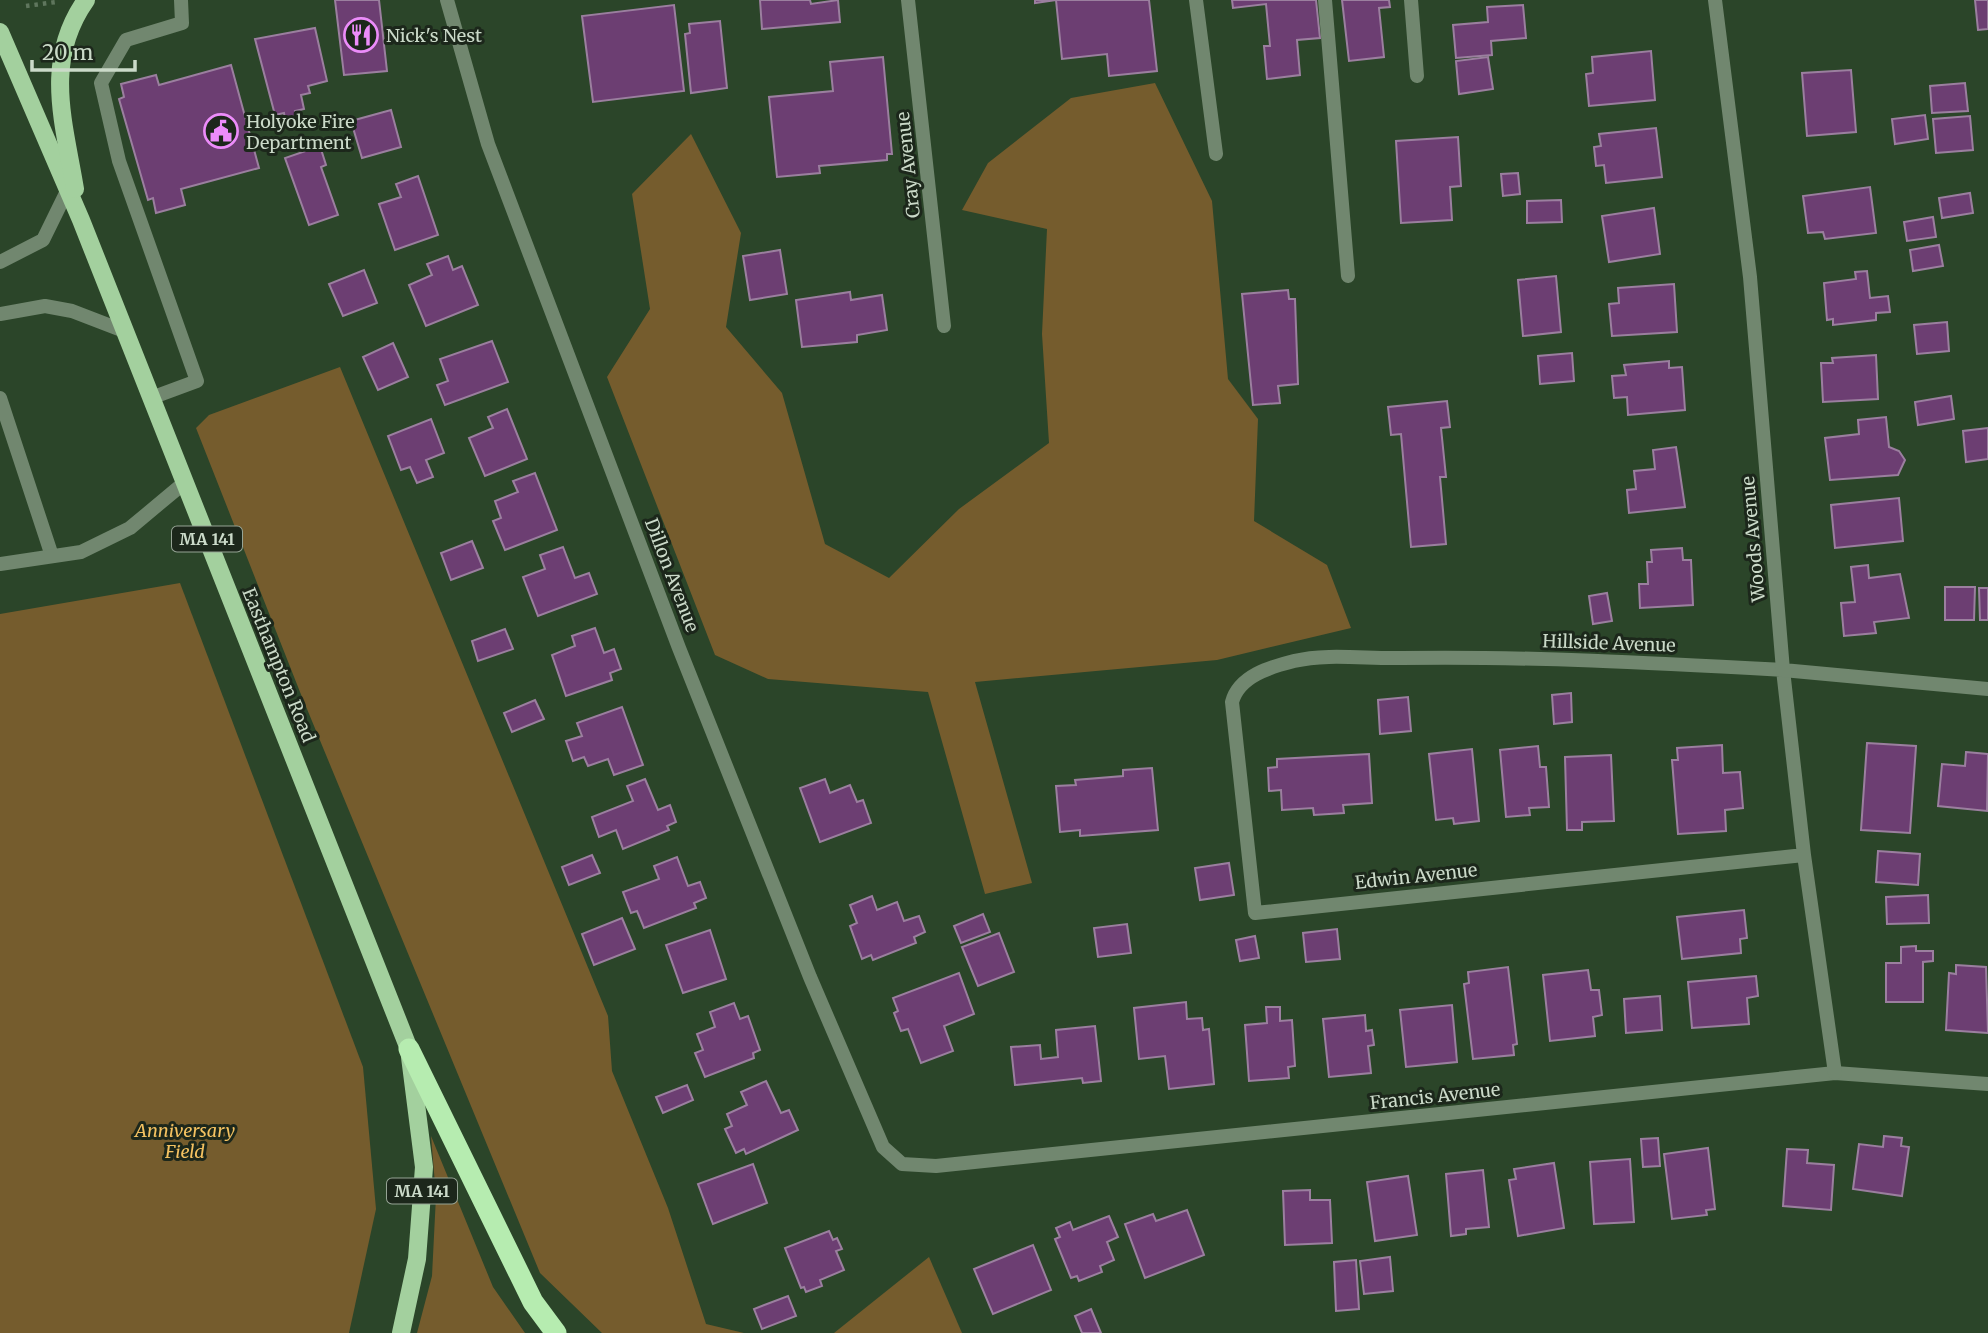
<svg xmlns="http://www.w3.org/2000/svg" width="1988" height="1333" viewBox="0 0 1988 1333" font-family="Merriweather,serif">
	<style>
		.green { fill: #755c2d }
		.building { fill: #6c3e72; stroke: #9b7f9f; stroke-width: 2 }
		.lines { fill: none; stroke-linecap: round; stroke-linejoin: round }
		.path { stroke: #5f765d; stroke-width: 4.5; stroke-dasharray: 3.5 5; stroke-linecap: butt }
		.service { stroke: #71876f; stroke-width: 14 }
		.minor { stroke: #71876f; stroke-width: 14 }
		.tertiary { stroke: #71876f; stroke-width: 14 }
		.primary { stroke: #a3d09e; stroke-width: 18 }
		.motorway { stroke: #b6ecb0; stroke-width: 21 }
		.labels { text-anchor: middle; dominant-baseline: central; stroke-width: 6; stroke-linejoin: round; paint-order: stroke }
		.shield { fill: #1c271b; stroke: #96a495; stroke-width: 2 }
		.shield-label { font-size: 16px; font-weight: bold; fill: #cbdac9 }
		.poi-label { font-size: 18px; fill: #cbdac9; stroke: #1c271b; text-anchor: start }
		.street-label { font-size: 18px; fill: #cbdac9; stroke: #1c271b }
		.park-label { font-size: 18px; font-style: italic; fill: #f4c261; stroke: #1c271b }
	</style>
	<rect width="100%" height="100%" fill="#2b4529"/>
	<g class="green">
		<path d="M1155,83L1212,201L1228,379L1258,419L1254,521L1327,565L1351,628L1217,660L975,682L1032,883L985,894L928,692L768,679L715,655L607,377L650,309L632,194L691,134L741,233L726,327L782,393L825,544L889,578L959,509L1049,443L1042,334L1047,229L962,210L988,163L1071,98Z"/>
		<path d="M340,367L608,1016L612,1071L668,1208L706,1324L744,1333H602L540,1273L300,692L196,428L209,415Z"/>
		<path d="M180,583L363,1067L376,1209L349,1333H0V614Z"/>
		<path d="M431,1136L493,1287L525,1333H417L432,1276L436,1196Z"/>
		<path d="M929,1257L962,1333H834Z"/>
	</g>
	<g class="building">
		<path d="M335,0H379L387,71L344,75Z"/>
		<path d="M760,0H810L811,4L838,0L840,22L762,29Z"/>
		<path d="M1035,0H1149L1157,71L1109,76L1107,54L1062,59L1056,0L1035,3Z"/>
		<path d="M1232,0H1316L1320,38L1297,40L1300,75L1267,79L1264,46H1270L1266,4L1233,8Z"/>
		<path d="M1342,0H1389L1390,7L1379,8L1384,57L1349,61Z"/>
		<path d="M1975,0H1988V29L1978,30Z"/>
		<path d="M674,5L684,91L593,102L582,16Z"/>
		<path d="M1523,5L1526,38L1491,41L1492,55L1456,58L1453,25L1488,22L1487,7Z"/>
		<path d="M720,21L727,88L691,93L685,34L690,33L689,24Z"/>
		<path d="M315,28L327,81L308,86L310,93L301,95L304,109L295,111L296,116L285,119L284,113L275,115L255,39Z"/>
		<path d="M1651,51L1655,100L1589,106L1586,74L1593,73L1592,57Z"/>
		<path d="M883,57L892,154H887V160L819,166L820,173L777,177L769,97L833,91L830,62Z"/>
		<path d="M1488,57L1493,89L1459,94L1456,61Z"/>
		<path d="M231,65L259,168L181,189L185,205L156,213L153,198L148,200L119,99L124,97L121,84L156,75L159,85Z"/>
		<path d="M1851,70L1856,132L1807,136L1802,73Z"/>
		<path d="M1965,83L1968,111L1932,113L1930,86Z"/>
		<path d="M391,110L401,147L362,158L351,121Z"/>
		<path d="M1925,115L1928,139L1895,144L1892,119Z"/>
		<path d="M1970,116L1973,150L1936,153L1933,119Z"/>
		<path d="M1656,128L1662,177L1606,183L1604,165L1596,166L1594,147L1601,146L1599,134Z"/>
		<path d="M1458,137L1461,186L1450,187L1452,220L1401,223L1396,141Z"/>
		<path d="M320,146L326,165L321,167L338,215L309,225L285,158Z"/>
		<path d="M1518,173L1520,194L1503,196L1501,174Z"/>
		<path d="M418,176L438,235L395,250L379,204L401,197L396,184Z"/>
		<path d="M1870,187L1876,233L1825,239L1823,232L1808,233L1803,196Z"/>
		<path d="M1970,193L1973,213L1942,218L1939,198Z"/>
		<path d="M1561,200L1562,222L1527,223V201Z"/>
		<path d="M1654,208L1660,254L1609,262L1602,216Z"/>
		<path d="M1933,217L1936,237L1907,241L1904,222Z"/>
		<path d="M1939,245L1943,266L1913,271L1910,250Z"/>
		<path d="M780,250L787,294L750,300L743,256Z"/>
		<path d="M448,256L453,270L462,266L478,305L426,326L409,285L432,275L427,264Z"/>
		<path d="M364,270L377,303L343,316L329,284Z"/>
		<path d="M1867,271L1870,298L1888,296L1890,312L1876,313V320L1833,325V319L1827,320L1824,283L1856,279L1855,272Z"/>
		<path d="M1556,276L1561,332L1523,336L1518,280Z"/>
		<path d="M1674,284L1677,332L1612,336L1609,304L1619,303L1618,288Z"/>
		<path d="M1288,290L1289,299H1295L1298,384L1278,386L1280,403L1253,405L1242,294Z"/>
		<path d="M850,292L851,300L882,295L887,330L857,335V342L802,347L796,300Z"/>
		<path d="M1947,322L1949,351L1917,354L1914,325Z"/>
		<path d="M492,341L508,382L445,405L437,385L448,381L440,359Z"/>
		<path d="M393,343L408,377L378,390L363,357Z"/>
		<path d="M1572,353L1574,381L1540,384L1538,356Z"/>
		<path d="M1876,355L1878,399L1823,402L1821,363H1833L1832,358Z"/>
		<path d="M1669,361V368L1682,367L1685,410L1628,415L1627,397L1614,398L1612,376L1626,375L1624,365Z"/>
		<path d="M1951,396L1954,419L1918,425L1915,402Z"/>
		<path d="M1447,401L1450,427L1441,428L1446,477H1440L1446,544L1411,547L1401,434L1391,435L1388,407Z"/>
		<path d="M507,409L527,459L485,476L469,438L493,428L488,417Z"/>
		<path d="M1886,417L1889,447L1899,451L1905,460L1898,475L1830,480L1825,438L1859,434L1858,420Z"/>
		<path d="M431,419L444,453L426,460L433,477L417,483L410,467L401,470L388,436Z"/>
		<path d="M1988,428V459L1966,462L1963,431Z"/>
		<path d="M1676,447L1685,507L1629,513L1627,490L1636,489L1634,471L1655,469L1653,450Z"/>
		<path d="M535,473L557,530L505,550L493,521L501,518L495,501L518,492L513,481Z"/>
		<path d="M1899,498L1903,541L1835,548L1831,505Z"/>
		<path d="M472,541L483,568L451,580L441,553Z"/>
		<path d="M563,547L575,578L589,573L597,594L538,616L523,577L545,569L540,555Z"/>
		<path d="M1682,548L1683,560H1691L1693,605L1640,608L1639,584H1648L1647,562H1652L1651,550Z"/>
		<path d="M1868,565L1869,578L1900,574L1909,618L1874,622L1876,633L1844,636L1841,603L1855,602L1851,567Z"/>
		<path d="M1945,587H1975L1974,620H1945Z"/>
		<path d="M1979,588H1988V620H1980Z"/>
		<path d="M1607,593L1612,621L1593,624L1589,596Z"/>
		<path d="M595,628L604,653L614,649L621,669L610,673L612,680L566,696L552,655L575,646L572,636Z"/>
		<path d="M505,629L513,649L478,661L472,641Z"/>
		<path d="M1571,693L1572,722L1554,724L1552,695Z"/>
		<path d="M1408,697L1411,731L1380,734L1378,700Z"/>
		<path d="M535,700L544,719L512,732L504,713Z"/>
		<path d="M622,707L643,765L614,775L608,759L588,766L584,757L573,761L566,741L582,736L577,723Z"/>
		<path d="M1867,743L1916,746L1910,833L1861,830Z"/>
		<path d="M1722,745L1723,773L1740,772L1743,808L1725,810L1726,831L1678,834L1672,760H1678L1677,748Z"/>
		<path d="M1538,746L1540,767H1546L1549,807L1529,808L1530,815L1506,817L1500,750Z"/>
		<path d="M1472,749L1479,821L1454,824L1453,818L1436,820L1429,754Z"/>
		<path d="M1966,752L1988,754L1987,811L1938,806L1942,764L1965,766Z"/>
		<path d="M1369,754L1372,803L1343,805L1344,813L1314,815L1313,808L1282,810L1281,790L1269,791L1268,768L1277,767V759Z"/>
		<path d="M1611,755L1614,821L1582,822V830H1567L1565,757Z"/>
		<path d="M1152,768L1158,830L1080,836V830L1060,832L1056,786L1076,785L1075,780L1123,776V770Z"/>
		<path d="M645,779L658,810L670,805L676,822L667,826L669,830L623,849L616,830L599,837L592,817L633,801L627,786Z"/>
		<path d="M825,779L830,793L850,785L857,802L863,800L871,823L820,842L800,788Z"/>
		<path d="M1878,851L1920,854L1918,885L1876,882Z"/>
		<path d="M592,855L600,873L569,885L562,867Z"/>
		<path d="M677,857L688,886L700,882L706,898L694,903L696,908L644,928L637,911L631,913L623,892L659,879L654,866Z"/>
		<path d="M1229,863L1234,895L1200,900L1195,868Z"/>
		<path d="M1928,895L1929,923L1887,924L1886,897Z"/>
		<path d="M872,896L877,910L897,902L904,921L919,916L925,932L914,937L916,943L873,960L871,955L862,959L850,926L857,923L850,905Z"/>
		<path d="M1744,910L1747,938L1740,939L1741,953L1682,959L1677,917Z"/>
		<path d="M983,914L990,932L961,943L954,926Z"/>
		<path d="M622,918L635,949L594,965L582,934Z"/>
		<path d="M1127,924L1131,953L1098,957L1094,928Z"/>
		<path d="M1337,929L1340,959L1306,962L1303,933Z"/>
		<path d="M710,930L726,979L683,993L666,945Z"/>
		<path d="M999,933L1014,972L978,986L962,947Z"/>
		<path d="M1255,936L1259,958L1240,961L1236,940Z"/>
		<path d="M1916,946V951H1933V961L1923,962V1002H1886V963H1901V947Z"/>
		<path d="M1956,965L1986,967L1988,1033L1946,1030L1949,973L1956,974Z"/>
		<path d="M1508,967L1517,1044L1513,1045L1514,1055L1473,1059L1464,984L1469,983L1468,972Z"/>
		<path d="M1588,970L1591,990H1599L1602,1015L1593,1017L1595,1036L1550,1041L1543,975Z"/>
		<path d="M959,973L974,1014L944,1026L953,1051L921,1063L908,1029L901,1031L894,1013L898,1011L893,998Z"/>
		<path d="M1756,976L1758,996L1747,998L1749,1024L1692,1028L1688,982Z"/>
		<path d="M1660,996L1662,1030L1626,1033L1624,999Z"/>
		<path d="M1186,1002L1187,1019L1202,1018L1203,1030L1209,1029L1214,1084L1169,1089L1165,1056L1139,1059L1134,1008Z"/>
		<path d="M734,1003L740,1019L748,1016L760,1050L753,1053L754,1058L705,1077L695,1053L703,1050L697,1034L715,1027L710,1012Z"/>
		<path d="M1452,1005L1457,1062L1406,1067L1400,1010Z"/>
		<path d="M1266,1007H1280V1021L1292,1020L1295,1066L1288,1067L1289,1078L1249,1081L1245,1025L1267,1023Z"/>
		<path d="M1365,1015L1366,1031L1372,1030L1374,1045L1368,1046L1371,1073L1329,1077L1323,1019Z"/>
		<path d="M1095,1026L1101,1081L1083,1083L1082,1078L1015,1085L1011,1047L1040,1045L1041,1059L1058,1057L1056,1030Z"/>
		<path d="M766,1081L781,1113L789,1110L798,1130L746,1154L744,1149L736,1153L725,1129L732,1126L727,1114L747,1105L741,1092Z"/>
		<path d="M687,1085L693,1100L663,1113L656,1097Z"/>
		<path d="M1884,1136L1902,1138L1901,1146L1909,1147L1902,1196L1853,1189L1859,1144L1883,1147Z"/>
		<path d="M1658,1138L1660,1166L1643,1167L1641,1139Z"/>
		<path d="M1708,1148L1715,1209L1706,1210L1707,1215L1672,1219L1664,1154Z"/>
		<path d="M1787,1149L1808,1150L1807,1163L1834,1165L1831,1210L1783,1206Z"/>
		<path d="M1630,1159L1634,1222L1594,1224L1590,1162Z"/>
		<path d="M1554,1163L1564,1228L1518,1236L1509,1180L1516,1179L1514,1169Z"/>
		<path d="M753,1164L767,1203L713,1224L698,1184Z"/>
		<path d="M1483,1170L1489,1227L1466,1229V1234L1451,1236L1446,1174Z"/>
		<path d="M1408,1176L1417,1235L1375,1241L1367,1182Z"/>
		<path d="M1310,1190V1200H1330L1332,1243L1285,1245L1283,1191Z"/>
		<path d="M1187,1210L1204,1255L1145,1278L1125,1224L1153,1214L1156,1221Z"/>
		<path d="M1109,1216L1118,1237L1107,1242L1114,1260L1100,1266L1102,1272L1079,1281L1077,1276L1071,1278L1055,1239L1060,1237L1056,1228L1070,1222L1073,1230Z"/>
		<path d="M829,1231L833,1240L837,1238L842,1249L836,1251L844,1270L820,1280L822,1286L806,1292L804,1287L801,1288L785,1248Z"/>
		<path d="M1033,1245L1051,1290L993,1314L974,1269Z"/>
		<path d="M1390,1257L1393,1291L1364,1294L1360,1261Z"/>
		<path d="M1356,1260L1359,1309L1336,1311L1334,1262Z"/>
		<path d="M788,1296L796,1316L762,1329L754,1309Z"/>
		<path d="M1091,1309L1101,1333H1082L1075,1316Z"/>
	</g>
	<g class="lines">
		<path class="path" d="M26,6L56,2"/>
		<g class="service">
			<path d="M1196,0L1216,154"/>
			<path d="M1325,0L1348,276"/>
			<path d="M1411,0L1417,76"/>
			<path d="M0,262L43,240L68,189"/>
			<path d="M0,314L45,306L72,311L124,331"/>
			<path d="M0,398L52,556"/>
			<path d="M151,398L197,381L119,161L101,83L126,40L182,23L181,0"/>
			<path d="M0,564L81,552L130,528L184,483"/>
		</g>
		<g class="minor">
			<path d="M447,0L488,144L679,648L810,977L883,1147L902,1164L936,1166L1835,1073L1988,1084"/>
			<path d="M908,0L944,326"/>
			<path d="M1804,855L1255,913L1232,702C1239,676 1270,667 1294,661C1327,653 1367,659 1401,658C1528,656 1656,663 1783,670L1804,855L1835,1073"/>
		</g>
		<path class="tertiary" d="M1715,0L1750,277L1783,670L1988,689"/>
		<g class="primary">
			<path d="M0,32L81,220L409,1049L424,1167L417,1259L401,1333"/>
			<path d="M75,189C64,122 43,61 86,0"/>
		</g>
		<path class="motorway" d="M409,1049L533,1302L556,1333"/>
	</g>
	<defs>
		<g id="restaurant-ring" transform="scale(1.75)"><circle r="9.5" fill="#1c271b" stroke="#ec8cfa" stroke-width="1.5"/><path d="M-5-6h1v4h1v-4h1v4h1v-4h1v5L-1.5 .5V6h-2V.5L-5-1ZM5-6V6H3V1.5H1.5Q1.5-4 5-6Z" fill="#ec8cfa"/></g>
		<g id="civic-ring" transform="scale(1.75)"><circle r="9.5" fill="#1c271b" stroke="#ec8cfa" stroke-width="1.5"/><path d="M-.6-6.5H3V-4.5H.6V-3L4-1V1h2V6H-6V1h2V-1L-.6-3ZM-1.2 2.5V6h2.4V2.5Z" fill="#ec8cfa"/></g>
	</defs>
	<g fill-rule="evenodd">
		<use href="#restaurant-ring" x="361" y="35"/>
		<use href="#civic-ring" x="221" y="131"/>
	</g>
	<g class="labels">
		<g class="shield">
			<rect x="172" y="526.5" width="70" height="25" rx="5"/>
			<rect x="387" y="1178.5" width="70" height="25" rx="5"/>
		</g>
		<g class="shield-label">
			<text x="207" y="539">MA 141</text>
			<text x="422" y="1191">MA 141</text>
		</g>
		<g class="poi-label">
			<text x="386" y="35">Nick's Nest</text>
			<text x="246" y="121">Holyoke Fire<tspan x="246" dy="21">Department</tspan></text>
		</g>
		<g class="street-label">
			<text transform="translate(908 165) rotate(-96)">Cray Avenue</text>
			<text transform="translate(1753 539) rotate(-95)">Woods Avenue</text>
			<text transform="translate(672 575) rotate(69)">Dillon Avenue</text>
			<text transform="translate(1609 643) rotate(2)">Hillside Avenue</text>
			<text transform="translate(279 665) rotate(68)">Easthampton Road</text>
			<text transform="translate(1416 876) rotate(-6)">Edwin Avenue</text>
			<text transform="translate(1435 1096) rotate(-6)">Francis Avenue</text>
		</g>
		<g class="park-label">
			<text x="185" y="1130">Anniversary<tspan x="185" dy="21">Field</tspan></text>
		</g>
	</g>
	<path d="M32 60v10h103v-10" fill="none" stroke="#cbdac9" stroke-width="3.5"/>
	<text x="42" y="60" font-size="21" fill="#cbdac9" stroke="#1c271b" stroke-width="5" paint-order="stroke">20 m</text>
</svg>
